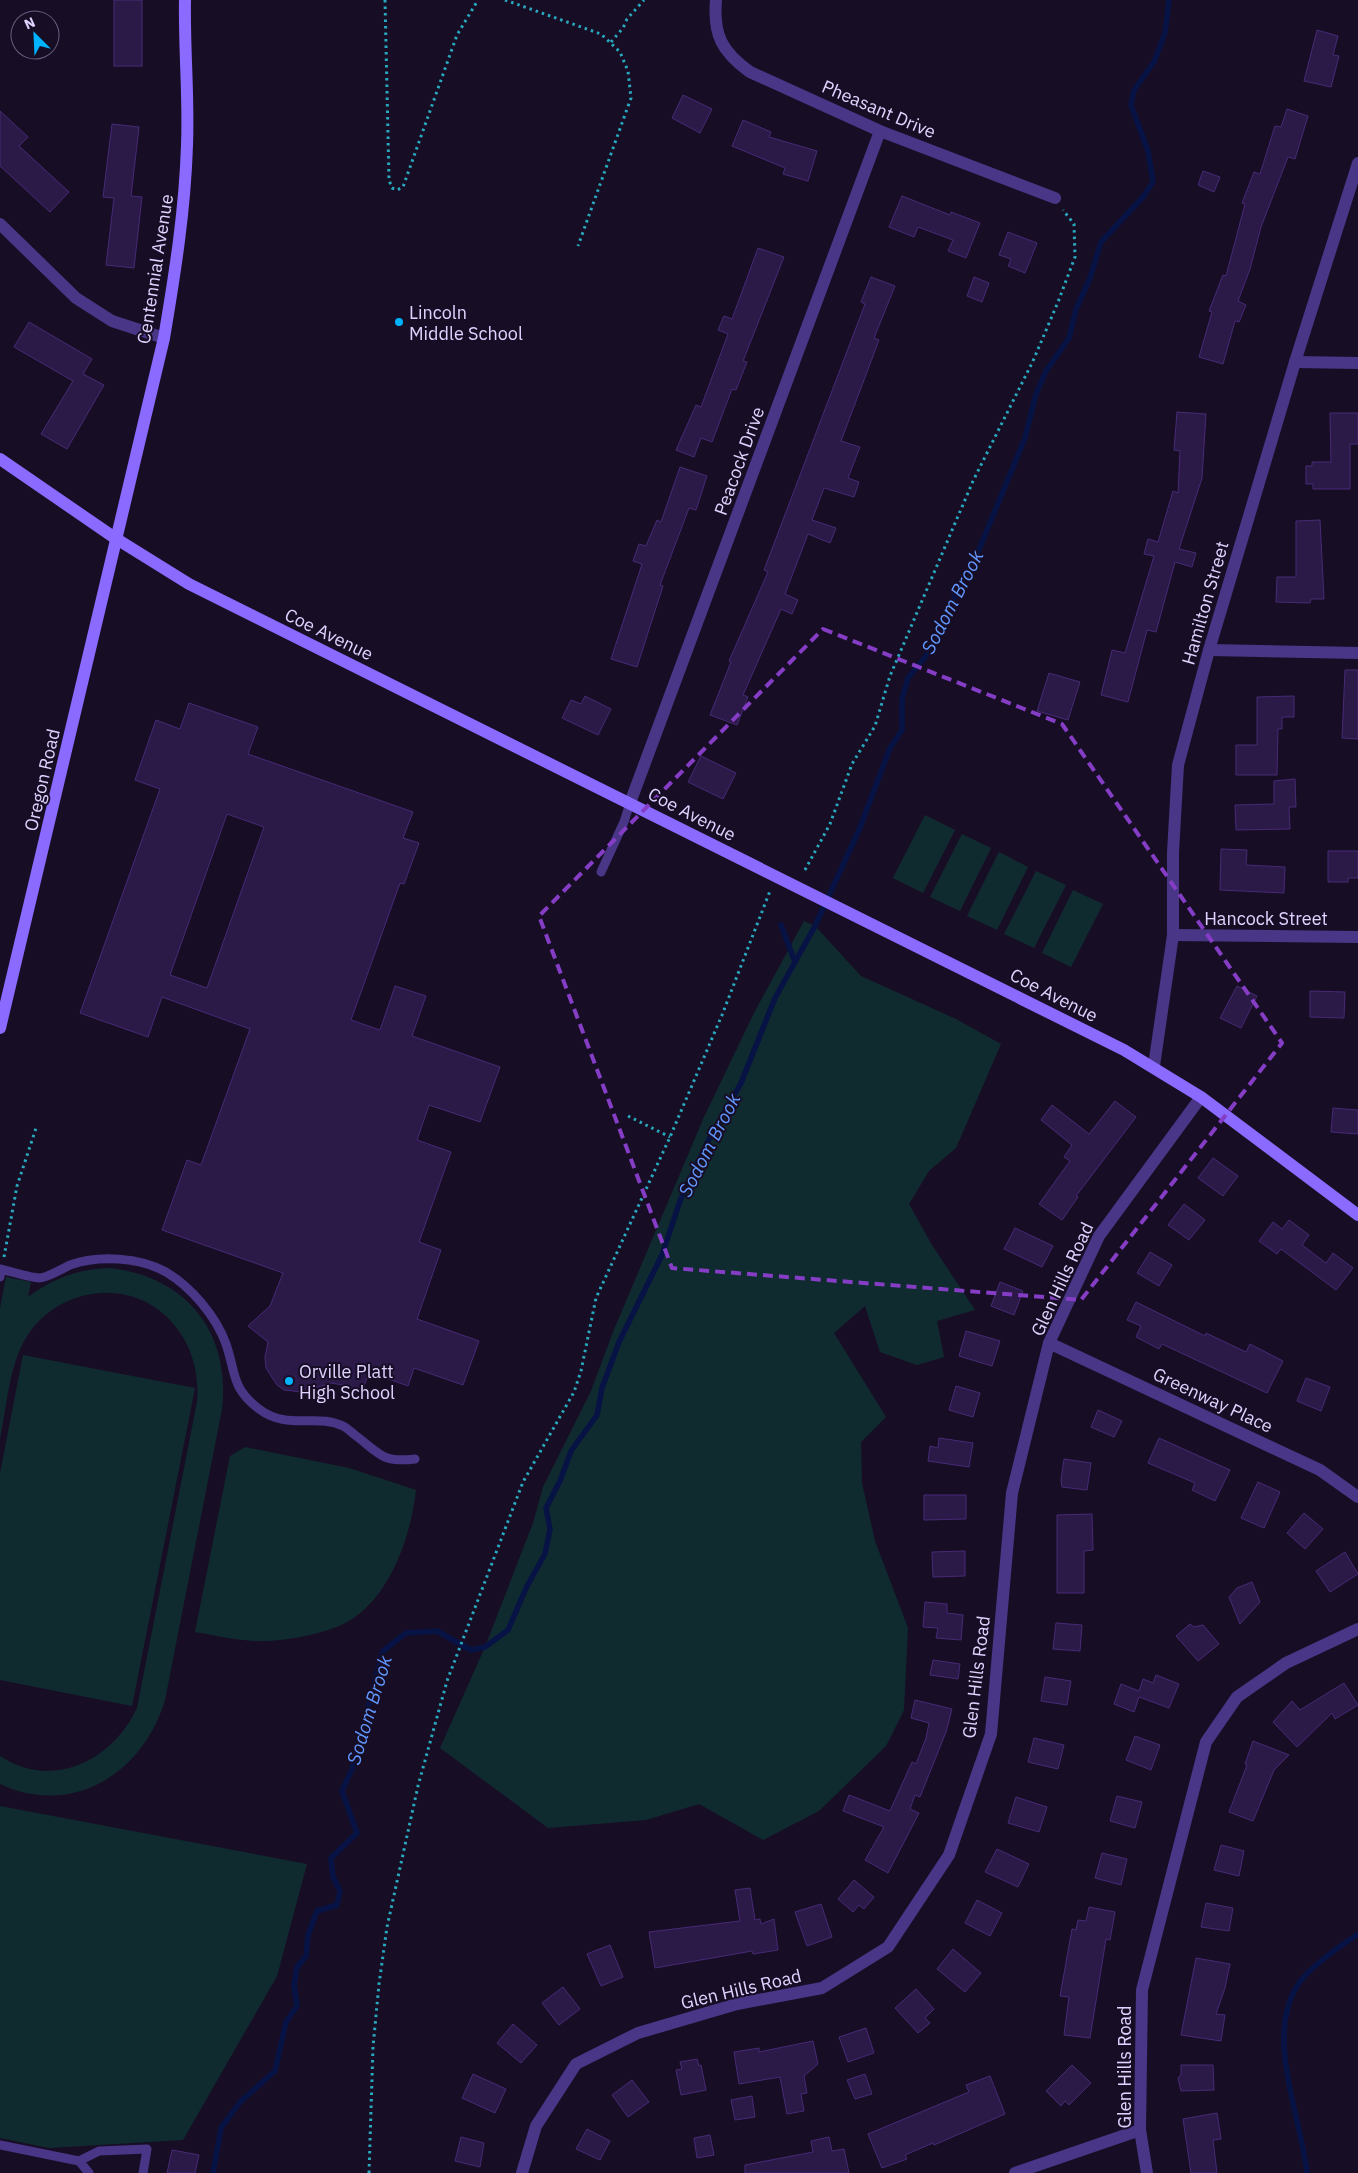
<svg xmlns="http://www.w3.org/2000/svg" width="1358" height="2173" viewBox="0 0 1358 2173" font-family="'IBM Plex Sans',sans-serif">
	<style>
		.green { fill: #102b30 }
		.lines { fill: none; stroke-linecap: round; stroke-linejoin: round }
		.stream { stroke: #071245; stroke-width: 5.5 }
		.building { fill: #2b1948; stroke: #472a75; fill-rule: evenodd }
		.path { stroke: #29a9bd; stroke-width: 3; stroke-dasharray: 2.5 4; stroke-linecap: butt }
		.lane { stroke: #493687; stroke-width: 9 }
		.street { stroke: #493687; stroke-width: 12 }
		.secondary { stroke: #8a6aff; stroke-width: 12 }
		.marked { fill: none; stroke: #853dc5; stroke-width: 4; stroke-dasharray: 10 6; stroke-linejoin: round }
		.poi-dot { fill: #00b3fe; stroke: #170e26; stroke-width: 2 }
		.labels { text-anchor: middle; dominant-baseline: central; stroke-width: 4; stroke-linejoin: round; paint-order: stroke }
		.street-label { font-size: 18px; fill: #e0d3ff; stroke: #170e26 }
		.poi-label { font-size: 18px; fill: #e0d3ff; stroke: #170e26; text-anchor: start }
		.water-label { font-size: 19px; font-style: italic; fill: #6197ff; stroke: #170e26 }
	</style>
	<rect width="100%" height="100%" fill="#170e26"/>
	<g class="green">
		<path d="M925,815L955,830L923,893L893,878Z"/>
		<path d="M962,834L991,848L960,911L930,897Z"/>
		<path d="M999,852L1028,867L997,930L967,916Z"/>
		<path d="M1036,871L1066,885L1034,948L1004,934Z"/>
		<path d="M1073,890L1103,904L1071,967L1042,953Z"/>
		<path d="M804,921L815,926L861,976L956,1019L1001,1044L956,1148L929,1171L909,1204L932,1245L975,1310L937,1321L944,1357L917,1365L880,1352L865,1306L834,1333L886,1417L861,1442L862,1483L875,1541L908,1628L904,1710L886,1746L819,1811L763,1840L699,1804L646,1820L548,1828L440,1748L485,1647L533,1523L543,1487L591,1391L613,1332L704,1117L754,1013Z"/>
		<path d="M110,1268C187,1277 231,1333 222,1409L165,1700C143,1773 73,1818 0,1784V1756C53,1791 113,1760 137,1708L197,1402C204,1329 141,1272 70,1300C53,1307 37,1320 27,1336C9,1365 7,1405 0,1439V1308L6,1277L31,1282L28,1297C53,1278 79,1269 110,1268Z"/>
		<path d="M23,1355L195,1388L132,1706L0,1680V1473Z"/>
		<path d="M245,1447L349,1468L416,1490C411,1535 391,1596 349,1621C328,1633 291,1640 267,1641C244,1642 218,1636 195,1632L230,1456Z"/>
		<path d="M0,1806L307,1864L277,1976L183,2140L49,2148L0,2138Z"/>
	</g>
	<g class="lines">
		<g class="stream">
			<path d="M781,925L795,962"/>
			<path d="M213,2173L221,2128L240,2102L275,2071L286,2022L297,2006L294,1985L297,1967L306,1956L308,1935L317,1911L337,1905L340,1891L333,1877L331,1858L357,1833L342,1791L352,1769L383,1651L406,1633L437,1631L471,1650L485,1647L508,1630L527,1586L545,1554L550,1529L546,1508L560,1481L571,1451L597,1415L602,1388L619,1342L662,1255L680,1201L707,1143L741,1083L775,998L815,926L859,830L890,748L902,730V699L908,678L934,646L951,609L957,587L971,569L1025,438L1036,394L1046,371L1069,338L1076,309L1090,278L1101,242L1143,197L1153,182L1148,151L1131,105L1134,90L1154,62L1165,33L1169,0"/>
			<path d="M1307,2173C1301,2117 1265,2037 1297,1986C1308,1968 1340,1946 1358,1934"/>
		</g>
	</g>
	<g class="building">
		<rect x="114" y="0" width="28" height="66"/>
		<path d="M1317,30L1338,36L1333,55L1339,56L1331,87L1304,81Z"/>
		<path d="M683,95L712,109L700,133L672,118Z"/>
		<path d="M1287,109L1308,116L1295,159L1288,157L1261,227L1250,269L1238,301L1246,305L1239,322L1235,321L1223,364L1199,357L1212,312L1209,311L1223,275L1226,276L1245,204L1242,203L1254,172L1260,174L1275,126L1281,127Z"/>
		<path d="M0,111L28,137L19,146L69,192L50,212L0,166Z"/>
		<path d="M743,120L771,132L769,137L817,151L808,181L783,174L785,168L732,146Z"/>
		<path d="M112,124L139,127L131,196L142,197L134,268L106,265L114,198L103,197Z"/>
		<path d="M1203,171L1220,177L1214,192L1198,185Z"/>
		<path d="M902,196L950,215L951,212L980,223L966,258L948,251L953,240L918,227L914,237L889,227Z"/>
		<path d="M1008,232L1037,243L1025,273L1008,266L1011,259L999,255Z"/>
		<path d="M758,248L784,257L743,361L747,362L736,390L732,389L712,442L701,438L694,457L676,450L696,405L701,407L728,334L718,330L724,316L732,319Z"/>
		<path d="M871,277L895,286L874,338L879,340L841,441L860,447L848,478L859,482L854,497L824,488L812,520L836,528L830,543L808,534L785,594L798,600L792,614L781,609L743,695L748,697L737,725L710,715L731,662L729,661L768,572L764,570L865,304L861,302Z"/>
		<path d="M974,277L989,283L982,302L967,296Z"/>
		<path d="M29,322L92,359L83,374L104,385L67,449L41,434L73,381L14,347Z"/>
		<path d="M1177,412L1206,414L1202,478L1179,549L1196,553L1192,567L1175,562L1156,632L1147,630L1128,702L1101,695L1112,650L1125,653L1142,596L1154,556L1144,554L1148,539L1158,542L1173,491L1178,493L1180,451L1174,450Z"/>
		<path d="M1330,413H1358V444H1350V489H1313V484H1306V466H1312V462H1331Z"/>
		<path d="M680,467L707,476L696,510L689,508L660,585L663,586L637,667L611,659L642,564L633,561L639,544L646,546L657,520L661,522Z"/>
		<path d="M1320,520L1324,599H1311L1310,603L1276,602L1277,577H1296V521Z"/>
		<path d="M1345,670H1358V739L1342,738Z"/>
		<path d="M1049,673L1080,682L1068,720L1037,711Z"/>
		<path d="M585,696L611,709L598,735L562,718L571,700L581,704Z"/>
		<path d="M1294,696V717H1282V729H1278L1277,775H1236V745H1257V697Z"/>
		<path d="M189,703L258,727L248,754L413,812L403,838L419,843L404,884L400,883L351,1020L380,1030L395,986L426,996L412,1036L500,1067L480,1122L429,1105L417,1140L451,1152L419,1242L441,1250L417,1319L479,1341L463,1385L414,1368L408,1386L369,1372L362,1392L359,1391L356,1393L349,1386L331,1383L301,1392L284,1390L277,1385L266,1368L265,1357L268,1342L248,1326L270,1306L283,1273L162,1230L187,1160L201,1165L250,1029L162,997L148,1037L80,1013L160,789L135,780L156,720L180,729ZM227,814L264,827L207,988L170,975Z"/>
		<path d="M701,756L736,773L723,799L688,782Z"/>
		<path d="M1295,779L1296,807H1289L1290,829L1236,830L1235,805L1274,804V781Z"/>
		<path d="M1221,849L1247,850L1246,865L1285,867L1284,893L1220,890Z"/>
		<path d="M1328,851H1358V878H1348V882H1328Z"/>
		<path d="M1237,986L1257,996L1241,1028L1220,1018Z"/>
		<path d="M1310,991L1345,992L1344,1018L1310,1017Z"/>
		<path d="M1115,1101L1136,1117L1076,1196L1078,1197L1062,1220L1039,1204L1070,1161L1064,1157L1072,1145L1041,1120L1052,1105L1089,1134Z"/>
		<path d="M1333,1108L1358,1110V1134L1331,1132Z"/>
		<path d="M1213,1158L1238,1176L1223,1196L1198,1178Z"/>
		<path d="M1184,1204L1205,1220L1189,1240L1168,1225Z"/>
		<path d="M1289,1220L1309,1235L1302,1245L1326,1263L1333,1253L1353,1268L1336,1290L1281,1249L1277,1254L1259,1241L1273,1222L1282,1229Z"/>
		<path d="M1015,1228L1053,1246L1042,1267L1004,1249Z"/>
		<path d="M1150,1252L1172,1265L1159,1286L1137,1273Z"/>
		<path d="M1000,1282L1023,1291L1014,1315L991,1306Z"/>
		<path d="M1136,1302L1205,1336L1206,1333L1246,1352L1250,1344L1283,1361L1267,1393L1162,1344L1159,1349L1136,1337L1141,1326L1127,1320Z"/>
		<path d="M966,1331L1000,1341L992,1366L959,1356Z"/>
		<path d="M1306,1378L1330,1387L1321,1411L1297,1401Z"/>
		<path d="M956,1386L980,1393L973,1417L949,1410Z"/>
		<path d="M1098,1410L1122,1421L1114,1437L1091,1427Z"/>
		<path d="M939,1438L973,1443L969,1467L928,1461L930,1446L938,1448Z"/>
		<path d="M1159,1438L1230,1470L1215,1501L1192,1490L1195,1483L1148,1463Z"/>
		<path d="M1064,1459L1091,1463L1087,1490L1062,1487L1061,1480Z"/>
		<path d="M1258,1482L1280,1492L1264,1528L1241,1518Z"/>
		<path d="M924,1495H966V1519L924,1520Z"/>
		<path d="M1304,1513L1323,1529L1305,1549L1287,1533Z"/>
		<path d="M1092,1514L1093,1550L1084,1551V1593H1057V1515Z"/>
		<path d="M965,1551V1576L933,1577L932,1552Z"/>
		<path d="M1345,1552L1358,1574L1330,1592L1316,1571Z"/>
		<path d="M1252,1582L1260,1602L1240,1624L1229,1597L1237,1588Z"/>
		<path d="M925,1602L947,1604V1613L963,1615L961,1640L936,1638L938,1628L923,1627Z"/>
		<path d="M1056,1623L1082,1625L1080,1651L1053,1649Z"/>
		<path d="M1190,1624L1194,1627L1203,1625L1219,1644L1198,1661L1176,1636Z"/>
		<path d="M933,1660L960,1664L958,1679L930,1675Z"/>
		<path d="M1156,1675L1179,1684L1169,1708L1139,1697L1134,1712L1114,1704L1121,1684L1139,1691L1143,1679L1153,1683Z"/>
		<path d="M1045,1677L1071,1681L1067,1705L1041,1701Z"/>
		<path d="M1344,1683L1358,1705L1335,1719L1332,1713L1297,1747L1273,1722L1292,1701L1300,1710Z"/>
		<path d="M915,1700L952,1709L946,1732L920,1797L915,1795L910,1809L919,1813L888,1873L865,1860L884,1827L843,1811L849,1795L890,1811L912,1762L916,1764L926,1738L929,1723L911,1718Z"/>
		<path d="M1135,1736L1160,1745L1151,1770L1126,1760Z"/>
		<path d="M1034,1738L1064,1745L1058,1769L1028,1762Z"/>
		<path d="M1253,1741L1289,1755L1274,1770L1253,1821L1229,1812L1247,1765L1245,1764Z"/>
		<path d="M1117,1796L1142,1802L1135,1828L1110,1821Z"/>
		<path d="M1016,1797L1047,1807L1039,1832L1008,1823Z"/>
		<path d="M1221,1845L1244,1851L1239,1876L1214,1870Z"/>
		<path d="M997,1849L1029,1864L1018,1887L985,1872Z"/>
		<path d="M1102,1853L1127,1859L1121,1885L1095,1878Z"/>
		<path d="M854,1880L874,1897L864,1909L859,1905L853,1912L838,1899Z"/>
		<path d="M750,1888L755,1920L760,1919L761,1924L774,1919L778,1950L753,1954L752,1951L655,1968L649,1932L740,1921L735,1890Z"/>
		<path d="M977,1900L1002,1913L990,1936L965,1923Z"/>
		<path d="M1206,1903L1233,1908L1229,1931L1201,1927Z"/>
		<path d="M821,1904L832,1937L807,1946L795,1912Z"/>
		<path d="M1089,1907L1115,1912L1110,1940L1106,1939L1090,2038L1064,2035L1069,1997L1060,1996L1072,1929L1076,1930L1078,1920L1086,1921Z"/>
		<path d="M610,1945L623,1977L601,1986L587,1954Z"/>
		<path d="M953,1949L981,1973L965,1992L937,1969Z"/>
		<path d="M1196,1958L1230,1964L1225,1988L1216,2014L1225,2015L1221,2041L1181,2035Z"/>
		<path d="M563,1987L580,2009L559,2025L542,2003Z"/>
		<path d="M916,1989L934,2009L925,2018L930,2023L918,2033L895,2008Z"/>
		<path d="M513,2024L537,2045L521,2063L497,2043Z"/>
		<path d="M866,2028L874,2053L848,2062L839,2037Z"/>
		<path d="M813,2041L818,2064L804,2076L807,2093L801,2094L804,2111L787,2114L780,2077L739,2084L734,2052L759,2048V2052Z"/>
		<path d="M697,2059L699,2066L701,2065L706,2090L681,2095L676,2070L682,2069L680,2062Z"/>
		<path d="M1072,2065L1091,2083L1069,2105L1065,2101L1061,2106L1046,2091Z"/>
		<path d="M1181,2065H1213L1214,2090L1181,2091L1178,2078L1181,2075Z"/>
		<path d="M473,2074L506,2089L495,2113L462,2098Z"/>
		<path d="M865,2074L872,2094L855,2099L847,2080Z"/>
		<path d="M990,2076L1005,2114L934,2145L933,2143L905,2155L907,2159L882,2168L868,2134L969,2092L966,2085Z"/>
		<path d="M632,2080L649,2102L628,2117L612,2095Z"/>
		<path d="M752,2096L755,2117L735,2120L731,2100Z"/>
		<path d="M1217,2113L1221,2139L1213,2140L1217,2173H1191L1183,2119Z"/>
		<path d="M587,2129L610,2141L600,2160L576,2149Z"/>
		<path d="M710,2135L714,2155L697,2158L694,2138Z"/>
		<path d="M461,2137L484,2143L480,2167L455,2161Z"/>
		<path d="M829,2137L832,2151L844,2149L849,2173H745V2165L813,2152L811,2141Z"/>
		<path d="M172,2150L199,2155L195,2173H167Z"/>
	</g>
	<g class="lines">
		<g class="path">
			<path d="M385,0L389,180L392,188L397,190L403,187L457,35L478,0"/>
			<path d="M505,0L601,34L620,52L628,71L631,98L578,246"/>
			<path d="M611,42L623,28L627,19L644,0"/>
			<path d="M805,870L830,824L852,764L875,726L890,676L973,481L1033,361L1058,302L1075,257L1074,224L1063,210"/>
			<path d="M628,1116L670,1137"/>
			<path d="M4,1257L17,1186L37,1125"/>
			<path d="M369,2173L373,2047L379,1984L387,1927L418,1786L447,1681L523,1482L574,1392L581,1371L596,1298L670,1137L722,1015L770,891"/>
		</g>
		<g class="lane">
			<path d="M601,872L624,822L630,803"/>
			<path d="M0,1277L1,1269C13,1272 27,1277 39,1278C47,1278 62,1269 70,1265C99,1255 139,1257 166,1272C191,1287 216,1316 226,1344C236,1373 231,1388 259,1409C288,1431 317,1413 343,1426C347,1428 351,1432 355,1435C380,1454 382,1463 415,1459"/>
			<path d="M0,2145L79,2161L89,2173"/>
			<path d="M79,2161L99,2151L147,2149L143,2173"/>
		</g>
		<g class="street">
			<path d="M716,0C713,35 722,52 750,72L880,131L1055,198"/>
			<path d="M0,224L76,298L112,321L164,338"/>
			<path d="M1295,362L1358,363"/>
			<path d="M1209,650L1358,653"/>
			<path d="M630,803L880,131"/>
			<path d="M1173,935L1358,937"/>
			<path d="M1154,1066L1173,935V852L1178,765L1209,650L1295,362L1358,163"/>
			<path d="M1049,1343L1320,1470L1358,1497"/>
			<path d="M522,2173L536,2126L576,2064L638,2033L737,2004L822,1988L888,1947L949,1855L991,1734L1012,1493L1049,1343L1099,1236L1201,1097"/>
			<path d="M1015,2173L1140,2130"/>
			<path d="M1147,2173L1140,2130L1142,1990L1206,1742L1237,1697L1286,1663L1358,1629"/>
		</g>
		<g class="secondary">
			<path d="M0,459L115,538L189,584L1124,1050L1201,1097L1358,1215"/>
			<path d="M0,1028L164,338C175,273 185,210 187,145C189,97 184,48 185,0"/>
		</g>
	</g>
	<path class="marked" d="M823,629L1062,724L1282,1043L1081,1300L672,1268L539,916Z"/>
	<g class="poi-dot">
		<circle cx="399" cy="322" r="5"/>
		<circle cx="289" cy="1381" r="5"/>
	</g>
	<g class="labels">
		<g class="street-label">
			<text transform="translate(879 109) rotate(23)">Pheasant Drive</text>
			<text transform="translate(155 269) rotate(-81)">Centennial Avenue</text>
			<text transform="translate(739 461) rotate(-70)">Peacock Drive</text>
			<text transform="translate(1205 603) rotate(-74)">Hamilton Street</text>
			<text transform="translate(329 634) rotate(26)">Coe Avenue</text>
			<text transform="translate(42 780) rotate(-77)">Oregon Road</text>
			<text transform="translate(692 814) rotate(27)">Coe Avenue</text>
			<text x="1266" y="918">Hancock Street</text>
			<text transform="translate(1054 995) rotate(27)">Coe Avenue</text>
			<text transform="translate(1062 1279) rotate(-65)">Glen Hills Road</text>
			<text transform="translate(1213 1400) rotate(25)">Greenway Place</text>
			<text transform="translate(976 1677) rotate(-83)">Glen Hills Road</text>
			<text transform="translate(741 1989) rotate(-13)">Glen Hills Road</text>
			<text transform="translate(1124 2067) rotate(-90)">Glen Hills Road</text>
		</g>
		<g class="poi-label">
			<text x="409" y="312">Lincoln<tspan x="409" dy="21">Middle School</tspan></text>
			<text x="299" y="1371">Orville Platt<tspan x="299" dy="21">High School</tspan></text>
		</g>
		<g class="water-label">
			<text transform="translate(952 602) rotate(-63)">Sodom Brook</text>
			<text transform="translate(709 1145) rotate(-63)">Sodom Brook</text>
			<text transform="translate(369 1710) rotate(-73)">Sodom Brook</text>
		</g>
	</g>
	<g transform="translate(35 35) rotate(336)"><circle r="24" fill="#170e26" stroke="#675d7d"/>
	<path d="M0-4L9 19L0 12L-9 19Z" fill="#00b3fe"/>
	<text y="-8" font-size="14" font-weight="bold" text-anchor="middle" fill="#e0d3ff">N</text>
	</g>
</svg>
